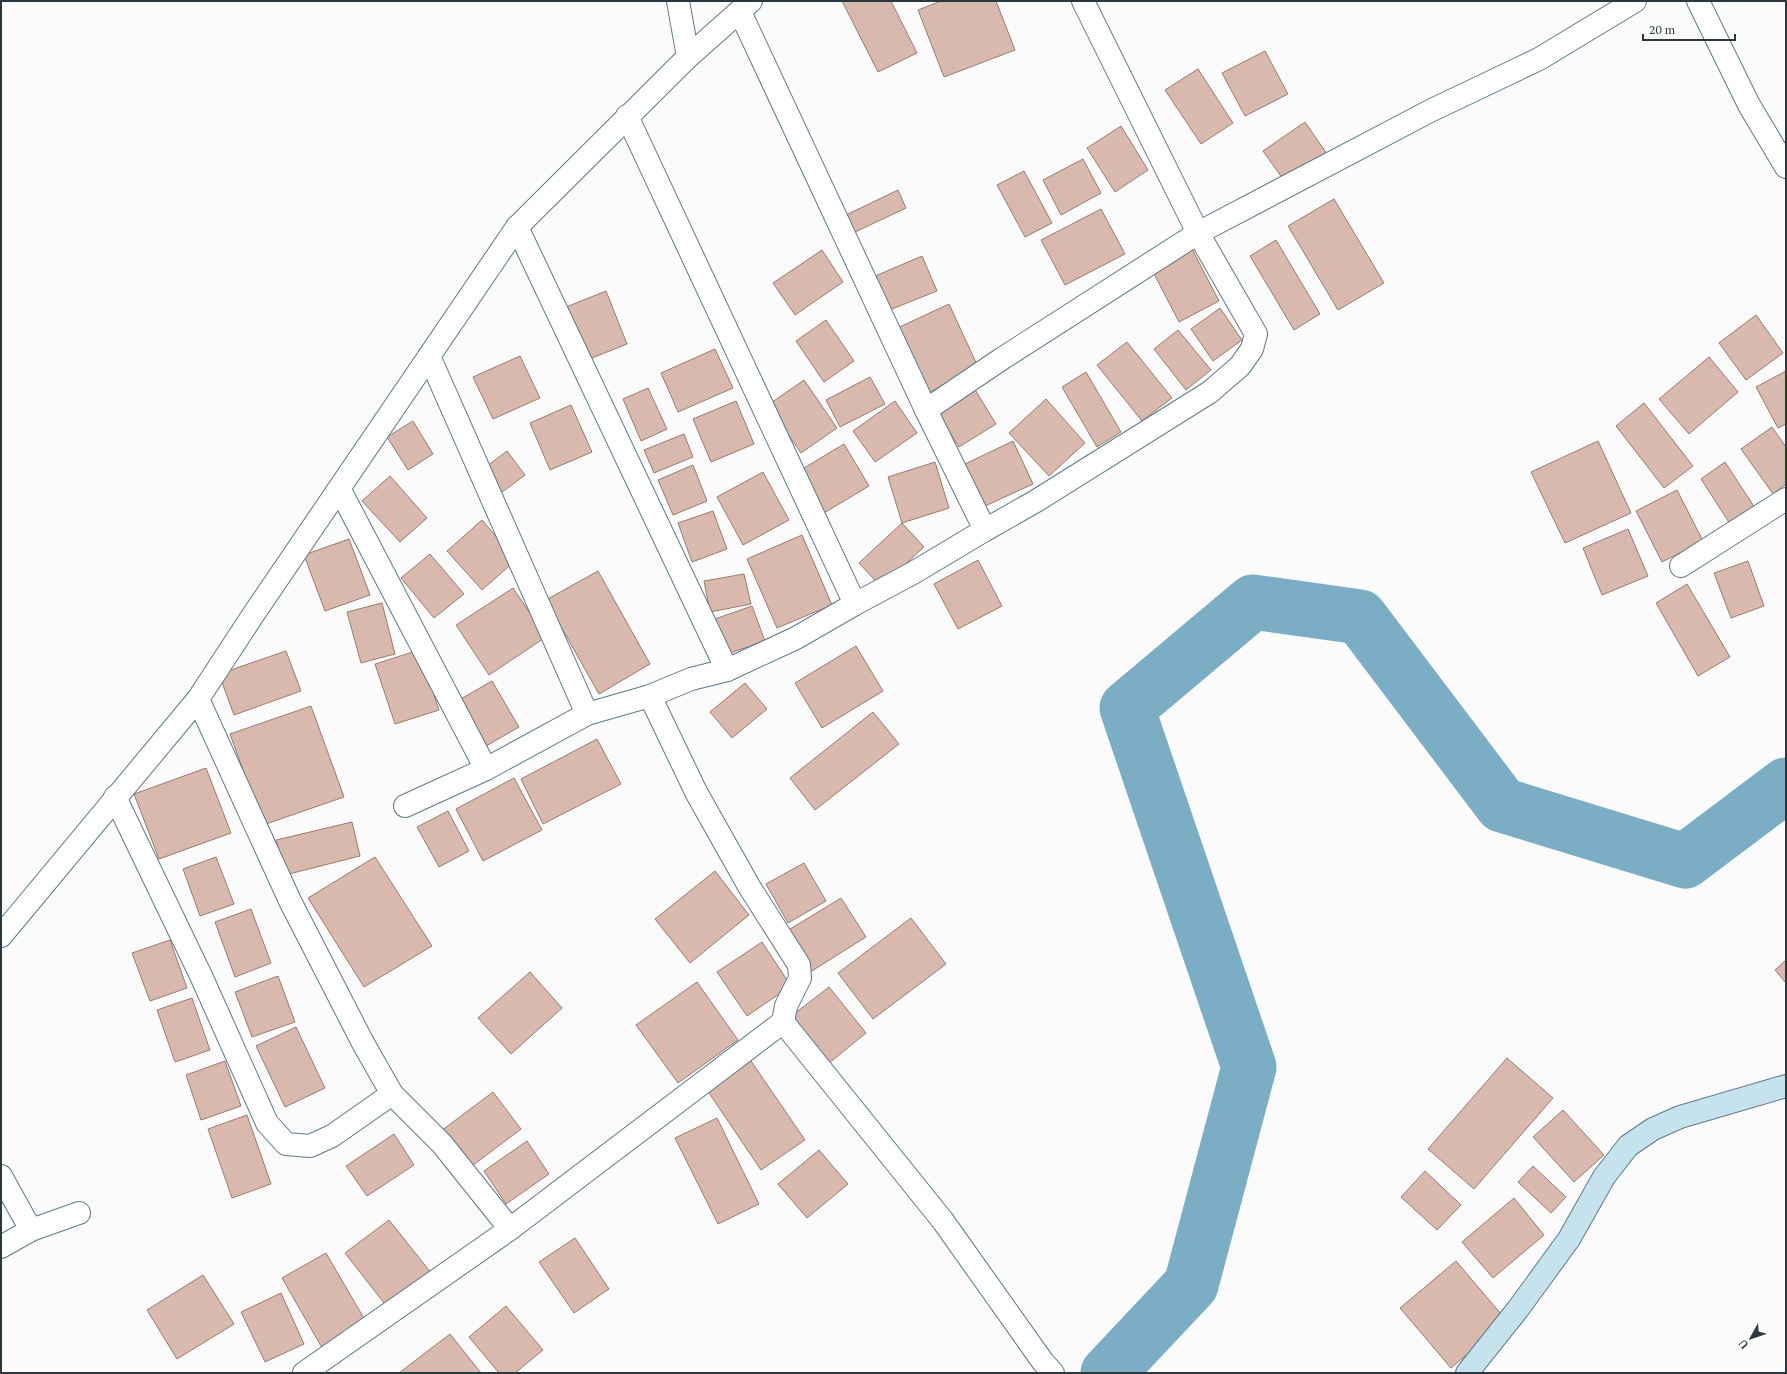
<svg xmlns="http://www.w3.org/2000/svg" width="1787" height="1374" viewBox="0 0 1787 1374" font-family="'PT Serif',serif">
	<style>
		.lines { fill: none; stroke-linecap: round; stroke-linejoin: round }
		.river { stroke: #7baec5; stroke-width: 55 }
		.building { fill: #d9b9ad; stroke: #997b70 }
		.street-casing { stroke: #5c7a88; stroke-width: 24 }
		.secondary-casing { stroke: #5c7a88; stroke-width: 24 }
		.street { stroke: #fff; stroke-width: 22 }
		.secondary { stroke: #c6e2ec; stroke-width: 22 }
	</style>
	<rect width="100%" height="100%" fill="#fbfbfb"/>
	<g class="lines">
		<path class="river" d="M1108,1373L1191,1285L1249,1067L1127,708L1253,602L1360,617L1502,805L1685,861L1786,785"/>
	</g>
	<g class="building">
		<path d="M842,1H891L917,53L878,72Z"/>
		<path d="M941,1H996L1015,50L944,77L918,10Z"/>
		<path d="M1265,51L1288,94L1245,116L1222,73Z"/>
		<path d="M1198,69L1233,123L1201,144L1165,90Z"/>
		<path d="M1305,122L1327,154L1285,182L1263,151Z"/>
		<path d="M1121,126L1148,170L1115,192L1087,148Z"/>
		<path d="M1083,159L1101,193L1061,215L1043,180Z"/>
		<path d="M1024,171L1052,223L1025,237L997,185Z"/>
		<path d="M898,190L906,208L853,233L844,216Z"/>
		<path d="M1334,199L1384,283L1338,310L1288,226Z"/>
		<path d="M1101,209L1125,254L1065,285L1041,240Z"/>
		<path d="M1276,240L1320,314L1294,330L1250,256Z"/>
		<path d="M1192,249L1219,301L1179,322L1152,270Z"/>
		<path d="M822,250L843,282L795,315L773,283Z"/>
		<path d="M922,256L937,291L887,311L873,277Z"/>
		<path d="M606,291L627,344L587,360L566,307Z"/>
		<path d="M949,304L979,369L923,395L893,330Z"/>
		<path d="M1220,308L1242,340L1213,361L1191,329Z"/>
		<path d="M1756,315L1783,353L1746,380L1719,343Z"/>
		<path d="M826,320L854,361L824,382L796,341Z"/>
		<path d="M1178,330L1211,370L1186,390L1154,349Z"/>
		<path d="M1127,342L1172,398L1142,421L1097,365Z"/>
		<path d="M715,349L733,388L678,412L661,373Z"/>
		<path d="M520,356L540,398L493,419L473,377Z"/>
		<path d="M1709,357L1738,392L1689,434L1659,399Z"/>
		<path d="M1786,371V424L1778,428L1756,387Z"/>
		<path d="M1086,372L1121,432L1097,447L1062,387Z"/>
		<path d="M870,377L885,404L840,427L826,400Z"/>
		<path d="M804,380L837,428L801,453L768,405Z"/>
		<path d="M648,388L667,429L641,441L623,399Z"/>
		<path d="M974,388L996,424L959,447L937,412Z"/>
		<path d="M1046,399L1085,443L1049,476L1009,433Z"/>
		<path d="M736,401L754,444L711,462L693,419Z"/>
		<path d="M895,401L917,433L875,462L853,431Z"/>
		<path d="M1644,403L1693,466L1664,488L1616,426Z"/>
		<path d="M571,405L592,452L550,470L530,423Z"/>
		<path d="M413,421L433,454L408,470L387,437Z"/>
		<path d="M1772,427L1786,447V484L1773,494L1741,449Z"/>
		<path d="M684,434L693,457L654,473L644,450Z"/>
		<path d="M1013,441L1033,484L983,507L963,465Z"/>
		<path d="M1598,441L1631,513L1565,543L1531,472Z"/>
		<path d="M844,444L869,486L824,513L799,471Z"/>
		<path d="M507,451L525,475L501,493L483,469Z"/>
		<path d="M935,462L949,508L902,523L888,477Z"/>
		<path d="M1725,462L1757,511L1732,527L1701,479Z"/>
		<path d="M693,465L707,501L673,515L658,480Z"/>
		<path d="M763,472L789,520L743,545L717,497Z"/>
		<path d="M390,476L427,518L400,542L362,501Z"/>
		<path d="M1677,490L1703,541L1662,562L1636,511Z"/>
		<path d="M713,511L727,549L692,562L678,523Z"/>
		<path d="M482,520L516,560L482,590L447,551Z"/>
		<path d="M902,523L924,547L881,587L859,563Z"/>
		<path d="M1628,529L1648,576L1602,595L1583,548Z"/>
		<path d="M802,535L832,605L777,628L747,559Z"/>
		<path d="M349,539L370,595L325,611L304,555Z"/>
		<path d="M430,554L464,594L434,618L401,578Z"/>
		<path d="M978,560L1002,606L958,629L934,584Z"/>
		<path d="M1748,561L1764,606L1731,618L1714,573Z"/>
		<path d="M598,571L650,664L599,694L546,600Z"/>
		<path d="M744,574L751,604L710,612L704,581Z"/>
		<path d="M1687,584L1730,657L1698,676L1656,603Z"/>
		<path d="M513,588L546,637L489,675L456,625Z"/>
		<path d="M382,603L395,654L361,663L347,612Z"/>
		<path d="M752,606L765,641L727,654L715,619Z"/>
		<path d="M856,646L883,691L822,728L795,683Z"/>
		<path d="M419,650L439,710L395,724L375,664Z"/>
		<path d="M286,651L301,691L234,715L219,674Z"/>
		<path d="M492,681L519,727L486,746L459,700Z"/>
		<path d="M745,683L767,709L732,738L710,712Z"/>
		<path d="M311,706L344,797L263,825L230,734Z"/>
		<path d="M873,712L899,744L815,810L790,778Z"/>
		<path d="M597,739L621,784L543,824L521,779Z"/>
		<path d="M206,768L231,833L159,859L134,794Z"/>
		<path d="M514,778L542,830L483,861L456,809Z"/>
		<path d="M448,811L469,851L439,867L417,827Z"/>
		<path d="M352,822L360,856L285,875L276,840Z"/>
		<path d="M216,857L234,904L200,916L183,869Z"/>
		<path d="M375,857L432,946L364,987L308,898Z"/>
		<path d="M804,863L826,901L788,923L766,884Z"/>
		<path d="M715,871L749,915L690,963L655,919Z"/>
		<path d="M841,898L866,937L807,974L782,934Z"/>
		<path d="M251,909L271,963L235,977L215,922Z"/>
		<path d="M911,918L946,964L873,1019L838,973Z"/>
		<path d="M170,940L187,988L150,1001L132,953Z"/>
		<path d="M762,942L791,986L747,1016L717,972Z"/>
		<path d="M1786,960V983L1775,970Z"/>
		<path d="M530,972L562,1008L511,1054L478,1018Z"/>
		<path d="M278,976L295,1022L252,1037L235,992Z"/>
		<path d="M697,982L738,1040L678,1083L636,1025Z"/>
		<path d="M829,987L866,1033L823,1068L785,1021Z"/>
		<path d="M192,998L210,1050L175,1062L157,1010Z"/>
		<path d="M296,1027L325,1088L285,1107L256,1046Z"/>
		<path d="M1507,1058L1553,1098L1474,1189L1428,1149Z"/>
		<path d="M225,1061L241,1106L201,1120L186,1075Z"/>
		<path d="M751,1061L805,1140L761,1170L707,1090Z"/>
		<path d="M493,1092L521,1129L464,1172L437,1134Z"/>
		<path d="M1563,1110L1604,1155L1574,1182L1533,1137Z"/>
		<path d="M247,1115L271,1184L232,1198L208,1129Z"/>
		<path d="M717,1118L759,1204L718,1224L675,1138Z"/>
		<path d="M394,1134L414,1165L367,1196L346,1166Z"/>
		<path d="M527,1141L549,1174L506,1204L484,1171Z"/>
		<path d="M819,1150L848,1184L807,1218L778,1184Z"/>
		<path d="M1533,1166L1566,1197L1551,1213L1518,1182Z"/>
		<path d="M1425,1171L1461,1205L1437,1230L1401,1197Z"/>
		<path d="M1514,1198L1544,1235L1493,1278L1462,1242Z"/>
		<path d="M389,1220L432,1274L388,1308L345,1253Z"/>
		<path d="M575,1238L609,1289L574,1313L539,1262Z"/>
		<path d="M326,1253L369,1327L325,1353L282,1278Z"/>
		<path d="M1456,1261L1507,1321L1451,1368L1400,1308Z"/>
		<path d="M203,1275L234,1324L177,1359L147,1310Z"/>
		<path d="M281,1293L304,1344L265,1362L241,1312Z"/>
		<path d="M506,1306L543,1350L515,1373H499L469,1337Z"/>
		<path d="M450,1334L481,1373H399Z"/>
	</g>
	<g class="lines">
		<g class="street-casing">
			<g id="street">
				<path d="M678,1L688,57"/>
				<path d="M1698,1L1749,105L1786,167"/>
				<path d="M740,12L926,410"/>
				<path d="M627,116L855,604"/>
				<path d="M517,227L727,670"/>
				<path d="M429,356L587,714"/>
				<path d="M340,490L486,769"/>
				<path d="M985,530L1036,501L1210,392L1240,366L1252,349L1256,334L1198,233L1083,1"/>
				<path d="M1681,566L1786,499"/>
				<path d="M650,696L696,792L750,888L799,965L800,978L786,1006L783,1022"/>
				<path d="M198,699L290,901L363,1043L392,1094L442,1144L510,1229"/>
				<path d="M115,797L202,978L267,1123L286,1144L310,1146L332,1136L392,1094"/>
				<path d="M405,806L486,769L587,714L650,696L691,679L727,670L796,638L855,604L913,573L985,530L926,410L1003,358L1198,233L1430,111L1539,59L1635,1"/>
				<path d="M1,936L198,699L253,615L517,227L688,57L751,1"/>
				<path d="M1,1176L31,1230"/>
				<path d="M1,1247L31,1230L79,1213"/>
				<path d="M304,1373L510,1229L783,1022L943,1221L1043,1362L1053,1373"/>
			</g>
		</g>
		<g class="secondary-casing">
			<path id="secondary" d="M1467,1373L1518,1309L1569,1239L1604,1177L1628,1146L1653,1129L1680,1117L1786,1086"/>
		</g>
		<use href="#street" class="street"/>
		<use href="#secondary" class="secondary"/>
	</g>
	<rect width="1787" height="1374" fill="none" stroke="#2b383e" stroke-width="4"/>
	<g transform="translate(1751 1338) rotate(230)" stroke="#fbfbfb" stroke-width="3" paint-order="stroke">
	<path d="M0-3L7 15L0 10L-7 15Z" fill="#2b383e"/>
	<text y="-6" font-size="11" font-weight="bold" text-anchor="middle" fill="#2b383e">U</text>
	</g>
	<path d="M1643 34v6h92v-6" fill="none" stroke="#2b383e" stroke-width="2"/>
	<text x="1649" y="34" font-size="12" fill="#2b383e" stroke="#fbfbfb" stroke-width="3" paint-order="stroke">20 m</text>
</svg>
